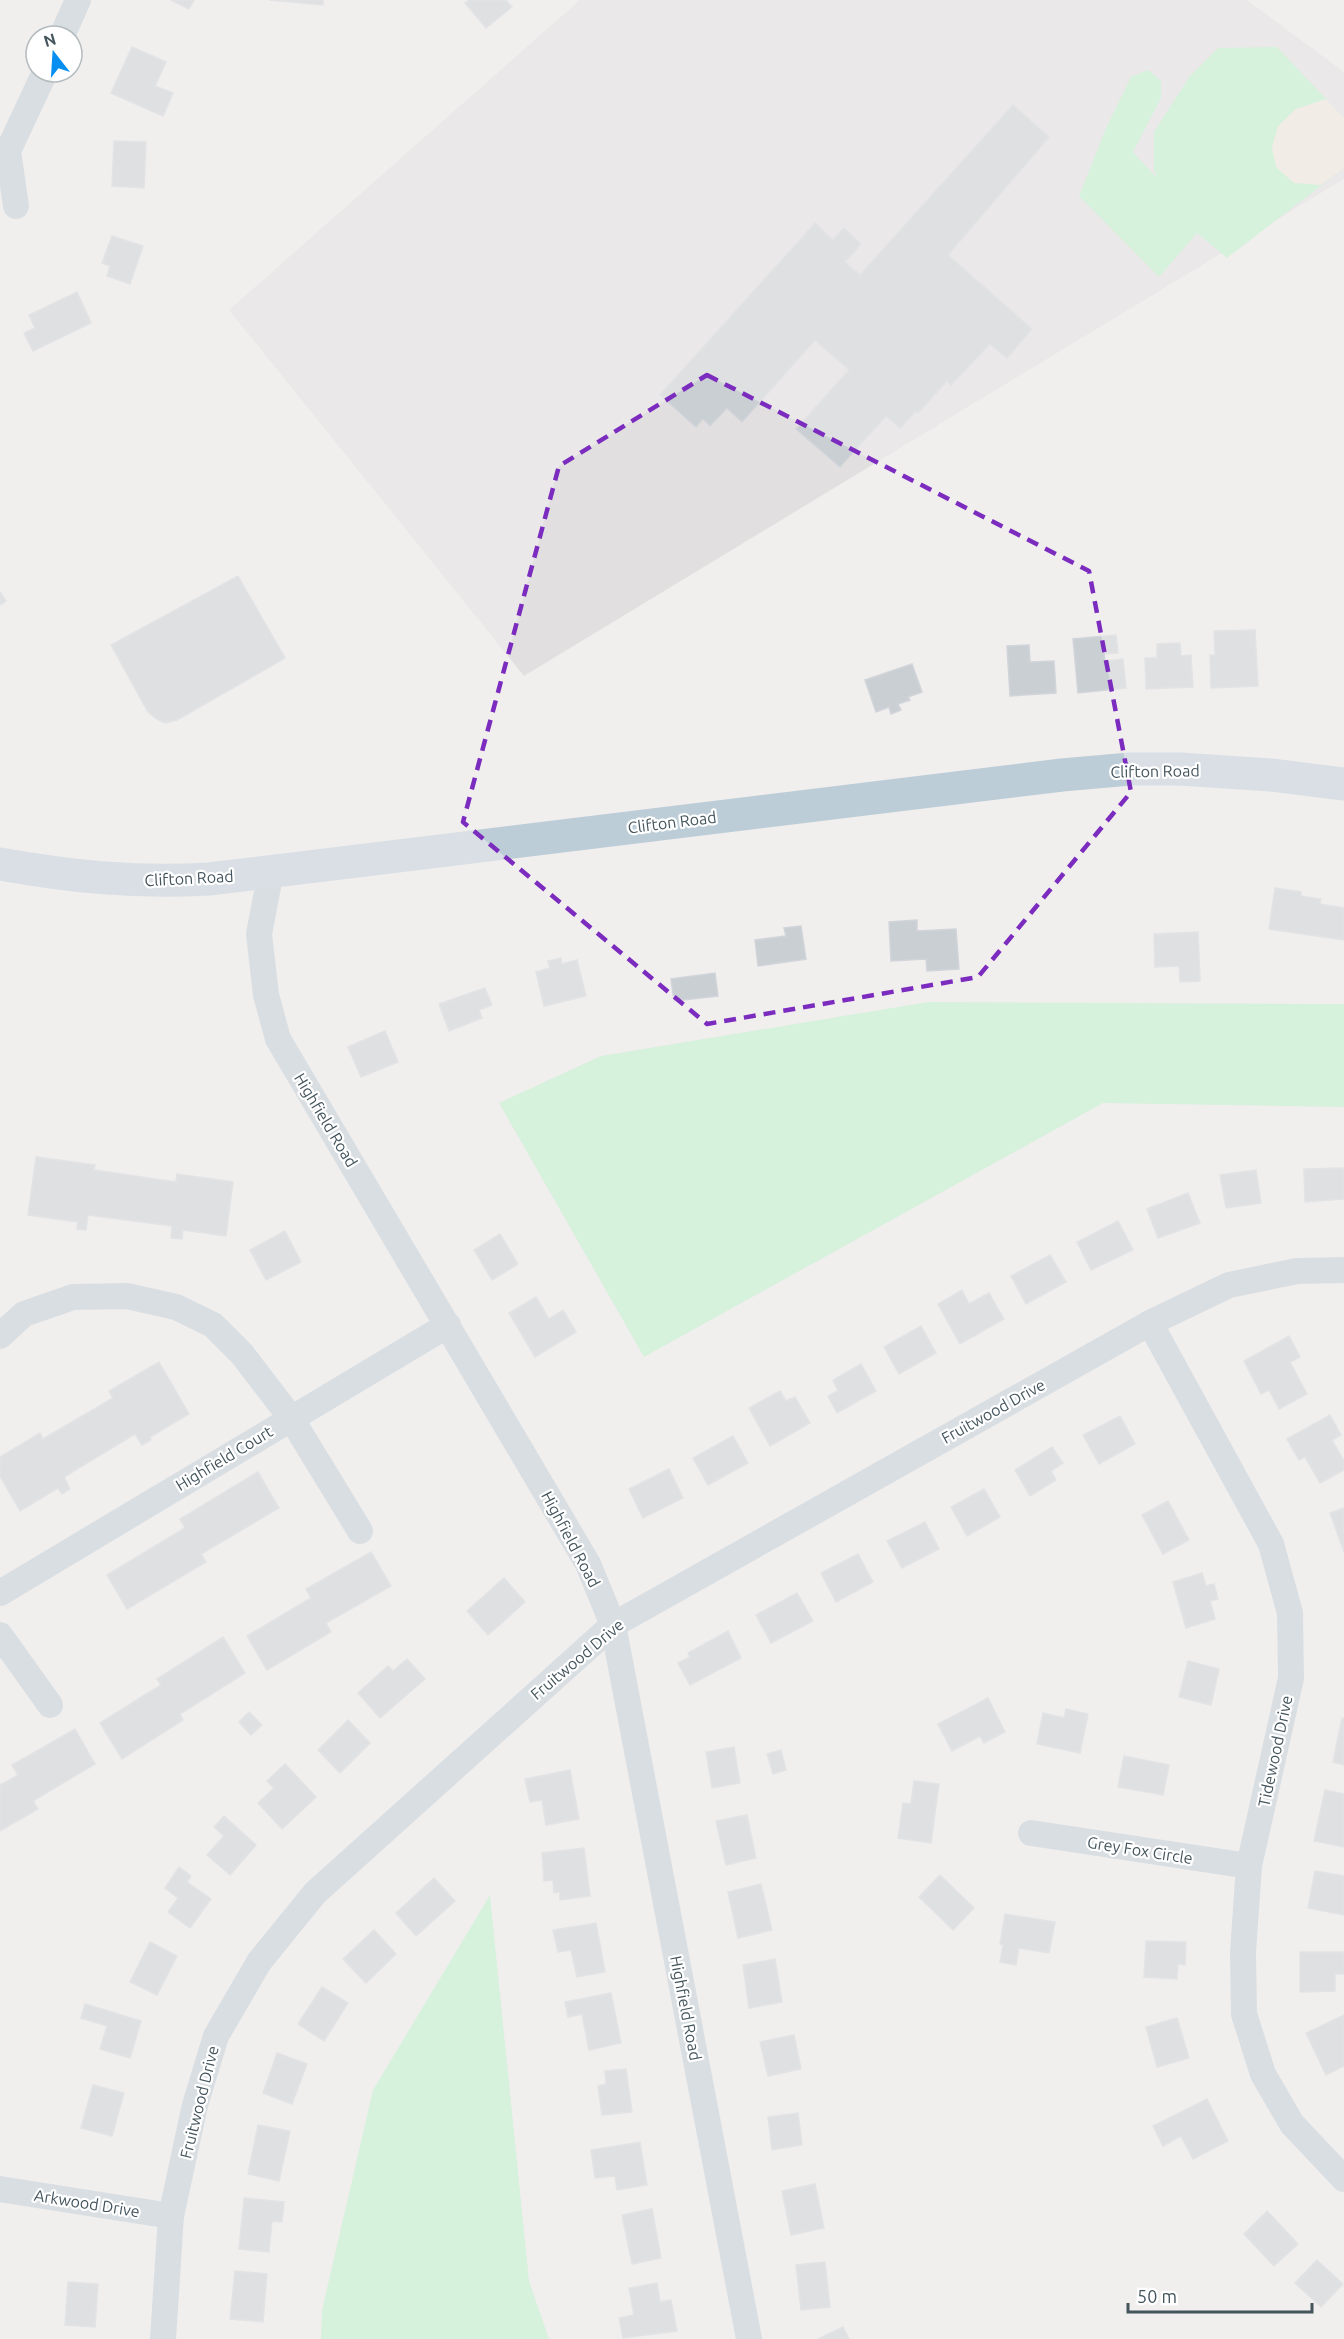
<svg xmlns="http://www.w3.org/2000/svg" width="1344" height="2339" viewBox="0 0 1344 2339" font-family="Ubuntu,sans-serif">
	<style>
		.education { fill: #e2dfe0 }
		.green { fill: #b7f3c6 }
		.sand { fill: #f4e9dd }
		.building { fill: #c9cfd3; stroke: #d1d5da; stroke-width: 1.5 }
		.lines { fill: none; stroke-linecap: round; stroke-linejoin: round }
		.street { stroke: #bdcbd2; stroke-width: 26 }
		.secondary { stroke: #bccdd7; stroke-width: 33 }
		.marked { fill: none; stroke: #7b2cbf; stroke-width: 4.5; stroke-dasharray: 12 8; stroke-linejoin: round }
		.labels { text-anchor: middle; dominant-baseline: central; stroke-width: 4.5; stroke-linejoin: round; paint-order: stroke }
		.street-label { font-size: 16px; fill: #44555d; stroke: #fff }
	</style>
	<rect width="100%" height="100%" fill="#f1eeee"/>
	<path class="education" d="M580,0H1247L1344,72V179L524,676L229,310Z"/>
	<g class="green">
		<path d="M1277,47L1344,118V168L1227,258L1197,233L1159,277L1079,196L1106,128L1131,77L1148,70L1161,81V98L1133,152L1157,178L1154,170V132L1190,76L1218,48Z"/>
		<path d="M928,1002L1344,1004V1107L1103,1103L644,1357L499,1103L601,1056Z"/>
		<path d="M490,1895L529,2281L549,2339H321L322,2310L373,2090Z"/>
	</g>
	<path class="sand" d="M1326,99L1344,118V168L1321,185L1294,183L1276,167L1272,147L1278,126L1296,109Z"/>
	<g class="building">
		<path d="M171,0H194L189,9Z"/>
		<path d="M269,0H323V5Z"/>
		<path d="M469,0H506L512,7L486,28L465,3Z"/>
		<path d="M132,47L166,62L155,86L173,93L163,116L111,93Z"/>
		<path d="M1013,105L1049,137L948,255L1032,329L1007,358L990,344L951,385L947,381L918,413L916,411L900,428L886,416L840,467L796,429L849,370L815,340L742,422L727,408L710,426L703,419L696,427L660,395L815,223L833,240L844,228L861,244L845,262L860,275Z"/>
		<path d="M114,141L146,142L144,188L112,186Z"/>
		<path d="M112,236L143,246L130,284L107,276L110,266L102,263Z"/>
		<path d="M77,292L91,323L33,351L24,333L35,328L29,315Z"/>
		<path d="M238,576L285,658L177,720L165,723L157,719L148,712L111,645Z"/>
		<path d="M0,592L6,601L0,605Z"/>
		<path d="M1255,630L1258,686L1211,688L1210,655H1215L1214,631Z"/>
		<path d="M1116,635L1118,653L1104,654L1105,661L1123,659L1126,688L1078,693L1073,639Z"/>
		<path d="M1180,643L1181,656L1191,655L1193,687L1146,689L1145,658H1157V644Z"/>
		<path d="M1029,645L1030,662L1054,661L1056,693L1010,696L1007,646Z"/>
		<path d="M912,664L922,692L908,697L910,700L898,704L901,710L891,714L889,707L876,712L865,680Z"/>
		<path d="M1275,888L1301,892V896L1321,899L1320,904L1344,908V940L1269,929Z"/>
		<path d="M917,920V931L956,929L959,969L927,971L926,959L891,961L889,922Z"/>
		<path d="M801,926L806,959L758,966L755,940L786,936L784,928Z"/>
		<path d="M1198,932L1200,981L1180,982L1179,966L1155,967L1154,934Z"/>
		<path d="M561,958L562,964L577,960L586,996L544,1006L536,972L550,968L548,961Z"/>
		<path d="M715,973L718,996L674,1001L671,979Z"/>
		<path d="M485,988L492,1005L479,1010L482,1018L449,1031L439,1004Z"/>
		<path d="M385,1031L398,1062L361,1077L348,1047Z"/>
		<path d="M36,1157L95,1165L94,1170L176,1182L177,1174L233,1182L226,1236L183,1230L182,1239L171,1238L172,1226L88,1215L86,1230L77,1229L78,1222L28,1215Z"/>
		<path d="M1344,1168V1199L1305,1202L1304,1169Z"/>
		<path d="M1256,1170L1261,1203L1226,1208L1220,1175Z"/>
		<path d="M1188,1193L1200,1223L1158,1238L1147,1209Z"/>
		<path d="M1118,1221L1133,1250L1091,1270L1077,1242Z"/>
		<path d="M285,1231L301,1262L266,1280L250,1250Z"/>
		<path d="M500,1234L518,1264L492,1280L474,1250Z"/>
		<path d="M1050,1255L1066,1282L1026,1304L1011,1276Z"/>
		<path d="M962,1290L969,1304L989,1293L1004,1319L960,1344L938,1304Z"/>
		<path d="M536,1297L549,1319L563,1310L576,1332L535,1357L509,1313Z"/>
		<path d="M921,1326L936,1353L899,1374L884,1347Z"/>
		<path d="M1289,1336L1300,1357L1290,1362L1307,1394L1279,1409L1269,1390L1261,1394L1244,1361Z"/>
		<path d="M159,1362L189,1414L150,1437L151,1440L142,1445L135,1434L64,1477L70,1489L62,1494L58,1488L20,1511L0,1476V1457L40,1433L43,1439L113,1398L109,1391Z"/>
		<path d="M861,1364L876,1391L837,1413L828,1396L838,1391L833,1380Z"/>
		<path d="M780,1391L786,1401L795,1397L810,1423L770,1446L749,1408Z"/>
		<path d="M1330,1415L1341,1435L1332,1440L1344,1461V1470L1320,1483L1305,1457L1299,1460L1287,1439Z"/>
		<path d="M1120,1416L1135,1444L1099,1464L1083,1435Z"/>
		<path d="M733,1436L748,1463L708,1485L693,1458Z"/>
		<path d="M1052,1447L1063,1463L1051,1471L1056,1480L1030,1496L1015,1470Z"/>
		<path d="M669,1469L683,1498L643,1518L629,1489Z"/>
		<path d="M258,1472L279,1508L201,1554L206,1562L127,1609L107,1575L185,1528L180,1519Z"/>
		<path d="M984,1489L1000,1517L967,1536L951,1507Z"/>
		<path d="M1168,1501L1189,1540L1163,1554L1142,1515Z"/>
		<path d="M1344,1508V1552L1330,1513Z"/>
		<path d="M925,1522L939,1549L902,1568L887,1541Z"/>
		<path d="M371,1552L391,1586L326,1623L331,1632L267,1670L247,1636L311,1598L306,1589Z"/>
		<path d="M858,1554L873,1582L836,1602L821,1573Z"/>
		<path d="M1202,1573L1206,1586L1214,1584L1218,1599L1210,1601L1215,1619L1186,1628L1173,1582Z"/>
		<path d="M504,1578L525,1602L488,1635L467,1611Z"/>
		<path d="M797,1593L813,1621L771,1643L756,1615Z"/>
		<path d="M728,1631L741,1658L690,1685L678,1663L690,1657L688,1653Z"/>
		<path d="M223,1637L245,1673L180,1714L183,1720L122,1759L100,1723L161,1685L157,1679Z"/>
		<path d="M407,1659L425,1679L380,1718L358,1693L388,1666L393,1671Z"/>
		<path d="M1188,1661L1219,1669L1211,1705L1179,1697Z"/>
		<path d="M988,1698L1005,1732L984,1743L980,1736L952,1751L938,1724Z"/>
		<path d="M1066,1709L1088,1714L1080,1753L1037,1744L1043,1713L1064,1718Z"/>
		<path d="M249,1712L262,1725L251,1735L239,1722Z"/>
		<path d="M1342,1718H1344V1765L1333,1762Z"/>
		<path d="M348,1720L370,1743L340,1773L318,1750Z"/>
		<path d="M75,1729L95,1764L33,1801L38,1809L0,1831V1785L18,1775L12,1765Z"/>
		<path d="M734,1747L740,1783L712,1788L706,1752Z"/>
		<path d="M781,1750L786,1770L773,1774L767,1754Z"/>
		<path d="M1124,1756L1169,1765L1163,1795L1118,1787Z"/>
		<path d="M285,1764L316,1797L282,1829L258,1803L274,1788L267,1781Z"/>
		<path d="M570,1770L579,1819L546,1825L542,1800L530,1802L525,1779Z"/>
		<path d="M914,1781L939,1784L931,1843L898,1838L903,1803L911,1804Z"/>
		<path d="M1325,1790L1344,1794V1847L1314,1841Z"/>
		<path d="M747,1815L756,1858L726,1865L716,1821Z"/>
		<path d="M224,1816L256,1845L230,1875L207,1855L224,1836L214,1827Z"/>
		<path d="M584,1848L590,1896L560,1900V1892L554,1893L553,1880L544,1881L542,1853Z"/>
		<path d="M179,1867L191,1876L187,1882L211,1899L190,1928L168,1912L178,1898L165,1888Z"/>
		<path d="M1315,1871L1344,1876V1915L1308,1908Z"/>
		<path d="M940,1875L974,1908L953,1930L919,1897Z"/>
		<path d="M434,1878L455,1901L416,1936L396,1913Z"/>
		<path d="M761,1884L772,1930L738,1938L728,1892Z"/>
		<path d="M1005,1914L1055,1922L1049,1953L1019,1948L1016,1965L1000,1962L1003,1945L1000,1944Z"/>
		<path d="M596,1923L605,1972L577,1977L571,1950L558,1952L553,1930Z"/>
		<path d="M374,1930L396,1954L366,1983L343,1959Z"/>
		<path d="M1146,1941L1186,1942L1185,1965L1178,1964L1177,1979L1144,1977Z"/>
		<path d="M150,1942L177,1956L157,1995L130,1982Z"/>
		<path d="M1300,1952H1344V1974H1335V1991L1300,1992Z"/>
		<path d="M775,1959L782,2002L749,2008L743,1965Z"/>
		<path d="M322,1987L348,2003L324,2041L298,2024Z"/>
		<path d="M611,1993L621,2043L589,2050L582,2014L568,2017L565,2002Z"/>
		<path d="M85,2004L141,2021L130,2058L100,2049L107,2026L81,2018Z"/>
		<path d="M1344,2015V2066L1326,2075L1306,2033Z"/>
		<path d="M1177,2018L1189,2058L1157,2067L1146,2027Z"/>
		<path d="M794,2035L801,2069L768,2076L760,2042Z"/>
		<path d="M277,2053L307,2064L292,2104L263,2093Z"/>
		<path d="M626,2069L632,2112L602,2115L598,2086L606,2084L605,2071Z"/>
		<path d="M93,2085L124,2093L112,2136L81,2128Z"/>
		<path d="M1207,2099L1228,2141L1193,2159L1181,2136L1163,2146L1153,2126Z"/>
		<path d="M798,2113L802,2145L772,2150L768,2117Z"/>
		<path d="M258,2125L290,2131L279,2181L248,2174Z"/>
		<path d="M640,2142L647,2185L617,2190L615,2176L595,2178L591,2150Z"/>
		<path d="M815,2184L824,2228L791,2235L782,2191Z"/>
		<path d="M244,2198L284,2202L282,2222L272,2221L269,2252L239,2249Z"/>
		<path d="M652,2209L661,2258L632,2264L622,2215Z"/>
		<path d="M1267,2211L1298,2244L1274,2266L1244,2234Z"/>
		<path d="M1317,2260L1343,2284L1321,2307L1295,2283Z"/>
		<path d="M825,2262L830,2307L801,2310L796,2265Z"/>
		<path d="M235,2271L267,2274L263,2322L230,2319Z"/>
		<path d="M68,2282L98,2284L95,2327L65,2325Z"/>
		<path d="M657,2283L660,2302L671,2300L677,2331L623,2338L619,2318L634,2315L629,2288Z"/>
		<path d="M843,2327L849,2339H818Z"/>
	</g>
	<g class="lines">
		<g class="street">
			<path d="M62,36L78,0"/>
			<path d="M16,206L8,151L45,72"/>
			<path d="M271,871L259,934L266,995L278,1039L588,1564L613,1625L749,2339"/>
			<path d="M1150,1323L1271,1544L1290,1613L1291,1678L1249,1866L1243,1952L1244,2014L1263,2074L1292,2124L1344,2179"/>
			<path d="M0,1336L24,1314L73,1297L127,1296L176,1307L213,1325L242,1354L291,1418L360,1531"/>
			<path d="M0,1593L448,1325"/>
			<path d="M0,1635L50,1705"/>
			<path d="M1031,1833L1249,1866"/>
			<path d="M0,2189L171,2216"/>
			<path d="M163,2339L171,2216L195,2105L216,2036L259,1962L315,1893L613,1625L1150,1323L1229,1285L1297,1271L1344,1270"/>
		</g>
		<path class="secondary" d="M0,864C74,877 134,883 209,879L1062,775L1130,769H1180L1271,775L1344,784"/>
	</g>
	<path d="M0 0H1344V2339H0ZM707,375L1089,571L1131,792L978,977L707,1024L463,822L559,466Z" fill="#f1eeee" fill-opacity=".55" fill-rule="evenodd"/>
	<path class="marked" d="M707,375L1089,571L1131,792L978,977L707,1024L463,822L559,466Z"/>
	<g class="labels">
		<g class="street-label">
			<text transform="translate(1155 771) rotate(-1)">Clifton Road</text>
			<text transform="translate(672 822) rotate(-7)">Clifton Road</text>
			<text transform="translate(189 878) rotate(-3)">Clifton Road</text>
			<text transform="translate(326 1120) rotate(59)">Highfield Road</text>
			<text transform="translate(993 1411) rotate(-29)">Fruitwood Drive</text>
			<text transform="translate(224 1458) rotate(-31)">Highfield Court</text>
			<text transform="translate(571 1539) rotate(62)">Highfield Road</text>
			<text transform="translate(577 1659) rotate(-40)">Fruitwood Drive</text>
			<text transform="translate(1275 1751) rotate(-78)">Tidewood Drive</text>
			<text transform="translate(1140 1850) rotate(9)">Grey Fox Circle</text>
			<text transform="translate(686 2008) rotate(79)">Highfield Road</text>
			<text transform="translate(199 2102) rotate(-76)">Fruitwood Drive</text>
			<text transform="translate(87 2203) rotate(9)">Arkwood Drive</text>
		</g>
	</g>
	<g transform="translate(54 54) rotate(343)"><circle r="28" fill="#ffffff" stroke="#b4bbbe" stroke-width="1.5"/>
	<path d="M0-4.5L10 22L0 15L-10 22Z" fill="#078ef1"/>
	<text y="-9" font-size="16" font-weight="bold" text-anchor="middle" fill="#44555d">N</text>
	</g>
	<path d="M1128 2303v9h184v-9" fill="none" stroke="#44555d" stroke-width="3"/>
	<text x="1137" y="2303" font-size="18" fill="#44555d" stroke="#ffffff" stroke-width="4.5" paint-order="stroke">50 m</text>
</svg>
